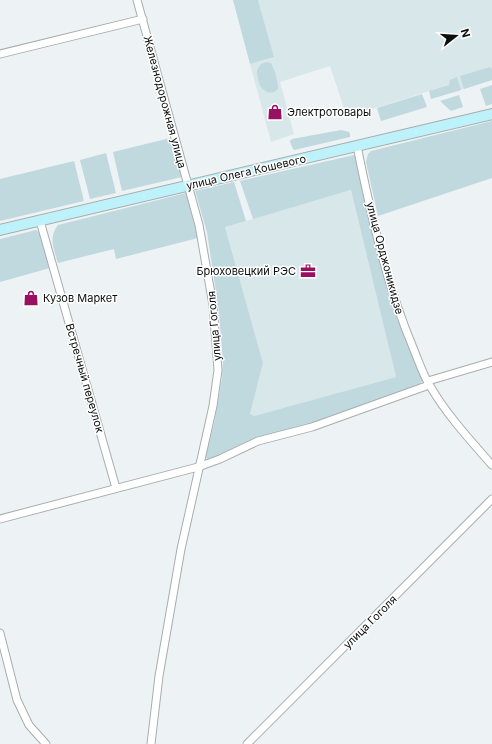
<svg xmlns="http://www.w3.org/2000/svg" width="492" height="744" viewBox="0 0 492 744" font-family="Inter,sans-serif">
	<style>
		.built { fill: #d8e7ea }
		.green { fill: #bfd9df }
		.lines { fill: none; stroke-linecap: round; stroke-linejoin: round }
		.street-casing { stroke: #a8adae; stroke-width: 9 }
		.secondary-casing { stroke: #a8adae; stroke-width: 12 }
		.street { stroke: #fff; stroke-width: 7 }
		.secondary { stroke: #bef2fa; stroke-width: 10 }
		.labels { text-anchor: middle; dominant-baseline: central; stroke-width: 3; stroke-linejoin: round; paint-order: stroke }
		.street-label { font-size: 11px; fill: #0b0d0d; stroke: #fff }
		.poi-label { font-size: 11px; fill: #0b0d0d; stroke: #fff; text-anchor: start }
	</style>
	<rect width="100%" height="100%" fill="#edf2f4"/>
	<g class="built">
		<path d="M258,0H492V80L451,93L448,85L347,117L330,66L280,82L294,134L271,142L250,64L274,57Z"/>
		<path d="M351,190L396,377L254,416L250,414L263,363L225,227Z"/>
	</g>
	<g class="green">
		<path d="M233,0H258L274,57L250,64Z"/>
		<path d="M266,62L271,63C275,71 278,80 278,89C272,96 262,92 259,83C258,79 257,75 257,70L261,64Z"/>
		<path d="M490,67L492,69V80L464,89L460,76Z"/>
		<path d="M457,77L461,90L431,99L429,91L449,85L450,80Z"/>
		<path d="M492,85V104L486,106L480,89Z"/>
		<path d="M422,94L427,107L381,121L377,108Z"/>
		<path d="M459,95L463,107L451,111L440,101Z"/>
		<path d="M492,121V178L378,216L366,162L368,154L371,151Z"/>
		<path d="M341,130L349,132L350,134V137L294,150L291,145L290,141L292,139Z"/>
		<path d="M170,138L182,177L122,191L113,152Z"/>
		<path d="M106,153L116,193L90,199L80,160Z"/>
		<path d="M354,155L356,159L375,246L395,314L422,376C423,380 422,382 419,385L311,424L255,438L210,460L206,458V455L214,424L222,378L223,362L219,312L207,232L195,191L234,182L246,221L225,227L263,363L250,414L254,416L396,377L351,190L253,219L240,181Z"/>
		<path d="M74,161L84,201L0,221V179Z"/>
		<path d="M186,193L198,238L116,259L114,249L58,263C54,250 48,237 58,225Z"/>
		<path d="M36,230L41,234L50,268L0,282V239Z"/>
	</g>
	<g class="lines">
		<g class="street-casing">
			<g id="street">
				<path d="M137,0L199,225L213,305L218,370L213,406L181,549L159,676L151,744"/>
				<path d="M0,54L143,19"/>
				<path d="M357,146C371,215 386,284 414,350C419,362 423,375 430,386C447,415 470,440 492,465"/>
				<path d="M40,221L116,488"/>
				<path d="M428,381L492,362"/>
				<path d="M0,519L198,467L220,459L258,441L312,427L429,385"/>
				<path d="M0,633L17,700L29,725L46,744"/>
				<path d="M247,744L492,499"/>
			</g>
		</g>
		<g class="secondary-casing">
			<path id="secondary" d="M0,230L492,114"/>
		</g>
		<use href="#street" class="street"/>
		<use href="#secondary" class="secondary"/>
	</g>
	<defs>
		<g id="shop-bare" transform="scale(1.2)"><path d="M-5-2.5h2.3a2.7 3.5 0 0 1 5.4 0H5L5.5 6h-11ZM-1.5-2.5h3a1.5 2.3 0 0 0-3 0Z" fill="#990f62" stroke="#fff" stroke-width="2.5" paint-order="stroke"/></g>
		<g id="office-bare" transform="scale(1.2)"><path d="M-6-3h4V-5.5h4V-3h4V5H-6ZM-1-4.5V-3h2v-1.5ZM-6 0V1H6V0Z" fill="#990f62" stroke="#fff" stroke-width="2.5" paint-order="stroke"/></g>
	</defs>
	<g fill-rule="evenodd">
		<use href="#shop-bare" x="275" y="112"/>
		<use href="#office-bare" x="308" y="271"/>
		<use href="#shop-bare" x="31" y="298"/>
	</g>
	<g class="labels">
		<g class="street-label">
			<text transform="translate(165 102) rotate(75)">Железнодорожная улица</text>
			<text transform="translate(246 172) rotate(-13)">улица Олега Кошевого</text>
			<text transform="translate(385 258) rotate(75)">улица Орджоникидзе</text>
			<text transform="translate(214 326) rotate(-95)">улица Гоголя</text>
			<text transform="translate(85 378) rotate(74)">Встречный переулок</text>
			<text transform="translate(370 622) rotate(-45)">улица Гоголя</text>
		</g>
		<g class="poi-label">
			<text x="287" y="112">Электротовары</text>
			<text x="296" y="271" text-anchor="end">Брюховецкий РЭС</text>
			<text x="43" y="298">Кузов Маркет</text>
		</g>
	</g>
	<g transform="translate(456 36) rotate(73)" stroke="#ffffff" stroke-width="3" paint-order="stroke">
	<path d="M0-3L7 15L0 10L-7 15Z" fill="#0b0d0d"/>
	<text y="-6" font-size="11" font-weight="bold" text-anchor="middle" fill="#0b0d0d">N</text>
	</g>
</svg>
